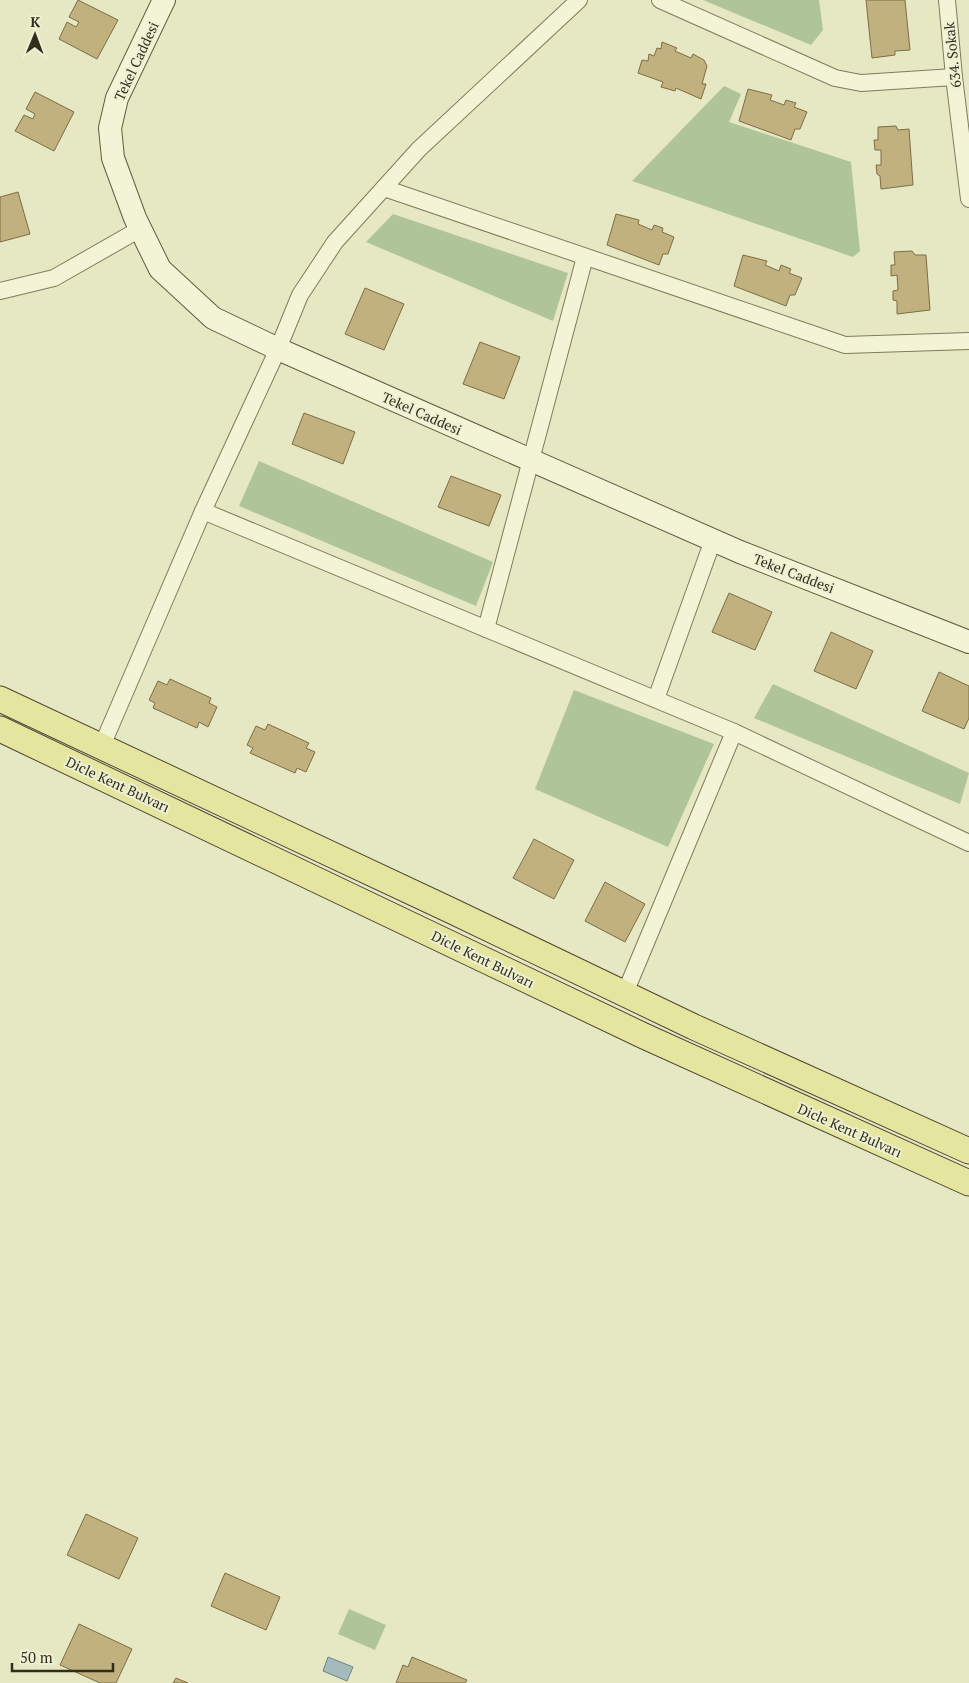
<svg xmlns="http://www.w3.org/2000/svg" width="969" height="1683" viewBox="0 0 969 1683" font-family="'PT Serif',serif">
	<style>
		.green { fill: #b0c499 }
		.water { fill: #a5babb; stroke: #6d8588 }
		.building { fill: #c1b17e; stroke: #7c6e45 }
		.lines { fill: none; stroke-linecap: round; stroke-linejoin: round }
		.street-casing { stroke: #807b5c; stroke-width: 18 }
		.secondary-casing { stroke: #615c40; stroke-width: 24 }
		.primary-casing { stroke: #4e4830; stroke-width: 27 }
		.street { stroke: #f2f4d5; stroke-width: 16 }
		.secondary { stroke: #f2f4d5; stroke-width: 22 }
		.primary { stroke: #e4e6a0; stroke-width: 25 }
		.labels { text-anchor: middle; dominant-baseline: central; stroke-width: 4; stroke-linejoin: round; paint-order: stroke }
		.street-label { font-size: 14px; fill: #312e1e; stroke: #eef0d2 }
	</style>
	<rect width="100%" height="100%" fill="#e6e8c3"/>
	<g class="green">
		<path d="M703,0H819L823,30L811,45Z"/>
		<path d="M724,86L741,94L729,122L851,162L860,251L853,257L632,181Z"/>
		<path d="M393,214L568,273L553,321L366,242Z"/>
		<path d="M259,461L493,562L476,606L239,506Z"/>
		<path d="M773,684L969,773L960,804L754,718Z"/>
		<path d="M574,690L714,744L668,847L535,789Z"/>
		<path d="M349,1609L386,1625L375,1650L338,1634Z"/>
	</g>
	<path class="water" d="M328,1657L353,1667L347,1681L323,1671Z"/>
	<g class="building">
		<path d="M78,0L118,20L97,59L59,39L67,22L76,27L79,22L69,17Z"/>
		<path d="M866,0H905L910,50L895,51V55L872,58Z"/>
		<path d="M662,42L677,48L675,51L691,58L693,54L704,60L707,66L702,84H706L701,99L676,88L675,91L661,87L663,82L638,73L642,60L648,61L649,54L654,56L657,48L661,49Z"/>
		<path d="M748,89L772,95L770,100L784,105L786,100L796,103L794,107L807,112L800,129H795L791,140L739,121Z"/>
		<path d="M35,92L74,112L54,151L15,131L24,115L33,119L35,114L26,109Z"/>
		<path d="M896,126L898,130L909,129L913,185L881,189L880,176L877,174L876,165H881V150H875L874,140H878V127Z"/>
		<path d="M18,192L30,234L0,242V197Z"/>
		<path d="M616,214L639,220L638,224L652,230L654,225L663,228L662,232L674,237L668,254H663L659,265L607,245Z"/>
		<path d="M912,251L915,255H926L930,310L897,314V301L893,300V291L898,290L897,275L891,276V265H895L894,252Z"/>
		<path d="M743,255L767,261L765,265L779,271L781,265L791,269L789,273L802,278L795,295H790L786,306L734,286Z"/>
		<path d="M365,288L404,304L384,350L345,334Z"/>
		<path d="M480,342L520,357L504,399L463,384Z"/>
		<path d="M304,413L355,432L343,464L292,444Z"/>
		<path d="M451,476L501,495L489,526L438,507Z"/>
		<path d="M729,593L772,612L755,650L712,632Z"/>
		<path d="M831,632L873,651L856,689L814,671Z"/>
		<path d="M939,672L969,686V718L964,729L922,711Z"/>
		<path d="M170,679L211,698L209,703L217,707L208,727L199,722L197,728L153,708L155,703L149,700L158,681L167,685Z"/>
		<path d="M268,724L309,743L306,748L315,752L306,772L297,768L295,773L250,753L253,748L247,745L256,726L265,730Z"/>
		<path d="M534,839L574,860L554,899L513,878Z"/>
		<path d="M605,882L645,904L625,942L585,921Z"/>
		<path d="M86,1514L138,1538L119,1579L67,1555Z"/>
		<path d="M225,1573L280,1597L266,1630L211,1606Z"/>
		<path d="M79,1624L132,1649L116,1683H100L60,1665Z"/>
		<path d="M412,1657L467,1680L465,1683H396L403,1665L408,1667Z"/>
		<path d="M176,1678L188,1683H173Z"/>
	</g>
	<g class="lines">
		<g class="street-casing">
			<g id="street">
				<path d="M660,0L835,78L861,83L954,77"/>
				<path d="M947,0L954,77L969,199"/>
				<path d="M384,188L845,345L969,341"/>
				<path d="M0,291L54,278L140,229"/>
				<path d="M203,511L734,732L969,843"/>
				<path d="M486,629L585,257"/>
				<path d="M656,699L713,540"/>
				<path d="M101,748L203,511L278,349L300,295L335,242L419,149L579,0"/>
				<path d="M625,993L734,732"/>
			</g>
		</g>
		<g class="secondary-casing">
			<path id="secondary" d="M164,0L117,98L110,128L113,158L135,218L160,269L213,318L278,349L740,552L969,642"/>
		</g>
		<g class="primary-casing">
			<g id="primary">
				<path d="M0,699L452,911L694,1027L969,1151"/>
				<path d="M0,729L644,1036L969,1183"/>
			</g>
		</g>
		<use href="#street" class="street"/>
		<use href="#secondary" class="secondary"/>
		<use href="#primary" class="primary"/>
	</g>
	<g class="labels">
		<g class="street-label">
			<text transform="translate(952 55) rotate(-96)">634. Sokak</text>
			<text transform="translate(136 61) rotate(-65)">Tekel Caddesi</text>
			<text transform="translate(422 413) rotate(24)">Tekel Caddesi</text>
			<text transform="translate(794 573) rotate(21)">Tekel Caddesi</text>
			<text transform="translate(118 784) rotate(25)">Dicle Kent Bulvarı</text>
			<text transform="translate(483 959) rotate(26)">Dicle Kent Bulvarı</text>
			<text transform="translate(850 1130) rotate(24)">Dicle Kent Bulvarı</text>
		</g>
	</g>
	<g transform="translate(35 35) rotate(1)" stroke="#eef0d2" stroke-width="4" paint-order="stroke">
	<path d="M0-4L9 19L0 12L-9 19Z" fill="#312e1e"/>
	<text y="-8" font-size="14" font-weight="bold" text-anchor="middle" fill="#312e1e">K</text>
	</g>
	<path d="M12 1663v8h101v-8" fill="none" stroke="#312e1e" stroke-width="2.5"/>
	<text x="20" y="1663" font-size="15" fill="#312e1e" stroke="#eef0d2" stroke-width="4" paint-order="stroke">50 m</text>
</svg>
